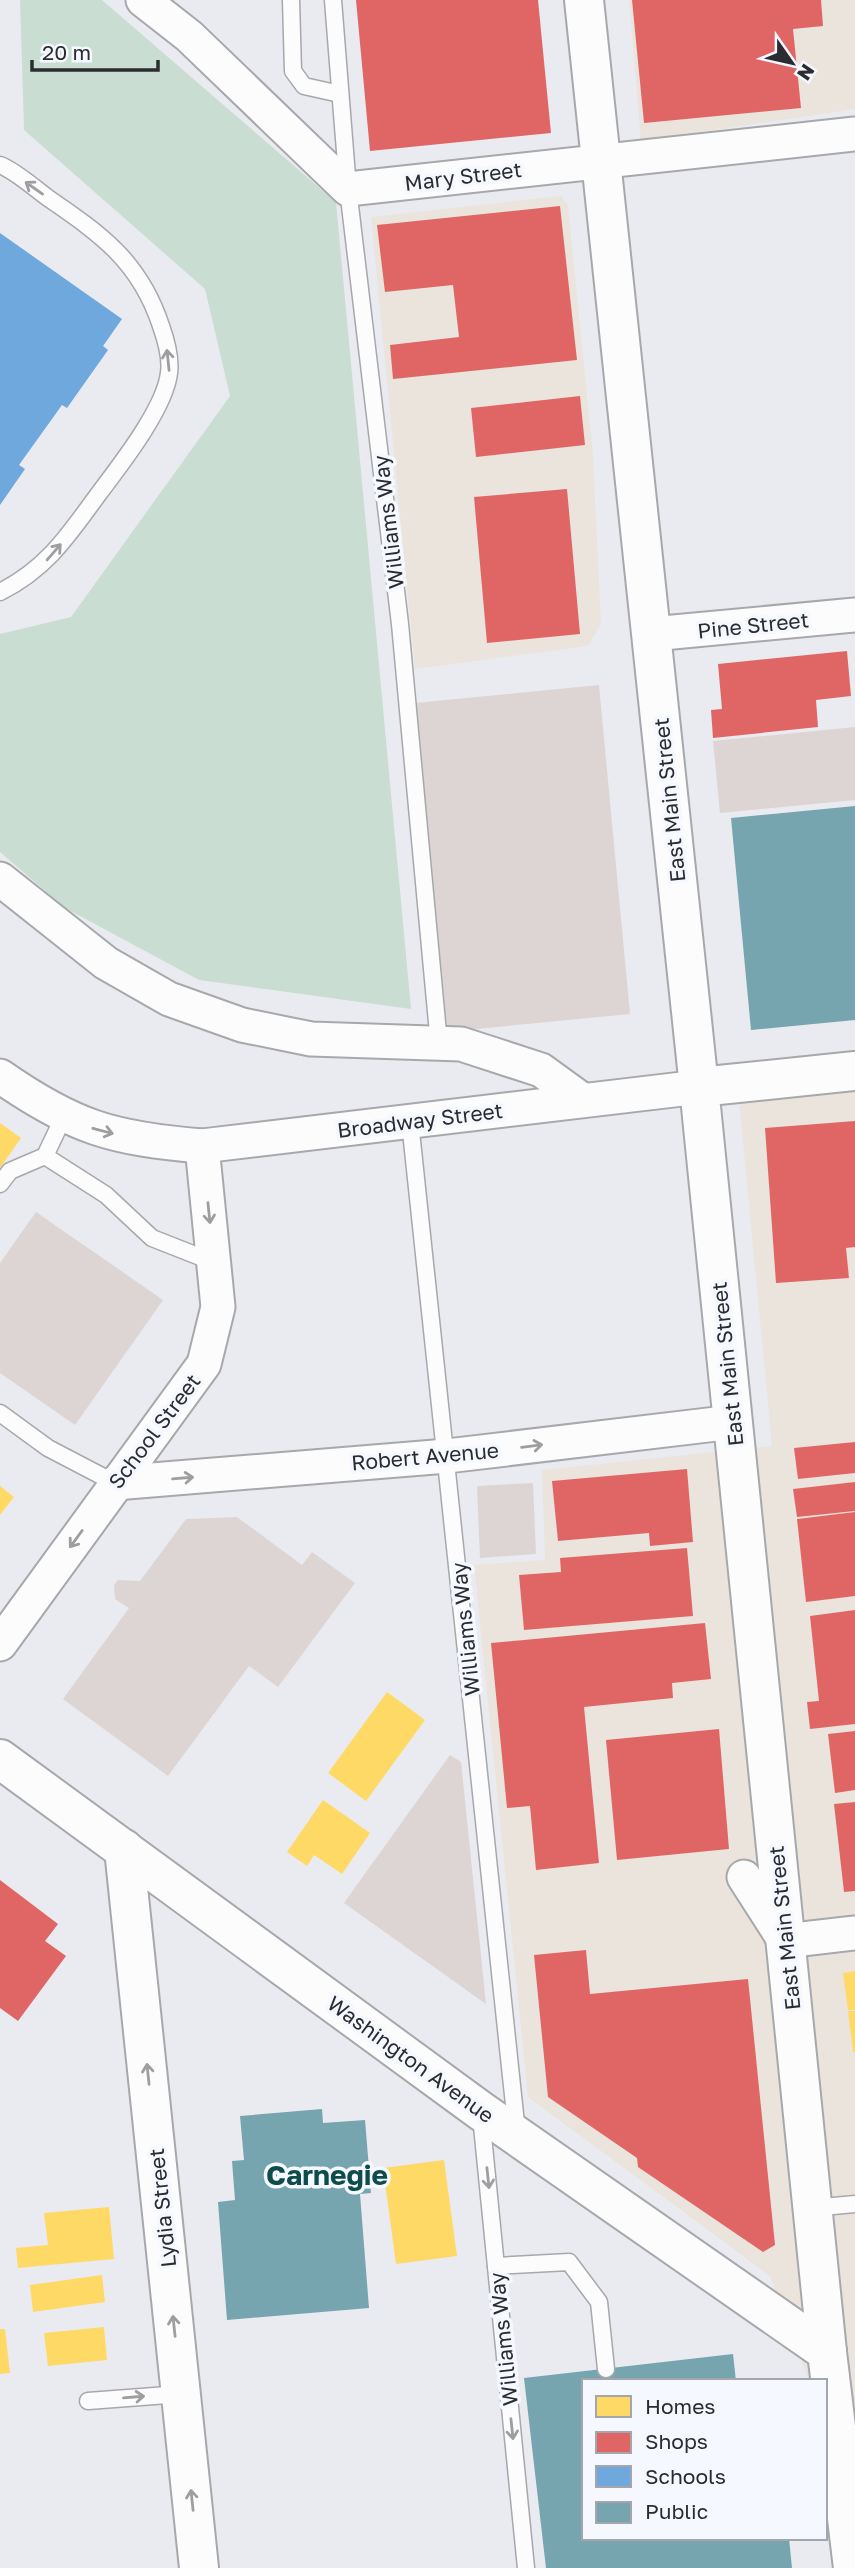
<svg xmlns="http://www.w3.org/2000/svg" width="855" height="2568" viewBox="0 0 855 2568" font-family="'Golos Text',sans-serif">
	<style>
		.commercial { fill: #eae4dc }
		.green { fill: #caddd3 }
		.homes { fill: #ffd966 }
		.shops { fill: #e06666 }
		.schools { fill: #6fa8dc }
		.public { fill: #76a5af }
		.building { fill: #dcd5d3 }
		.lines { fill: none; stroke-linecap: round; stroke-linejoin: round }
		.lane-casing { stroke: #a6a8ac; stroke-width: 19 }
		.street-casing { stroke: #a6a8ac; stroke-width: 37 }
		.secondary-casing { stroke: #a6a8ac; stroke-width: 42 }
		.primary-casing { stroke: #a6a8ac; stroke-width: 42 }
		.lane { stroke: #fcfcfd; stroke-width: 16 }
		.street { stroke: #fcfcfd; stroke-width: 33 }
		.secondary { stroke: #fcfcfd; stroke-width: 38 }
		.primary { stroke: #fcfcfd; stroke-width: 38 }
		.oneway { stroke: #9e9ea1 }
		.labels { text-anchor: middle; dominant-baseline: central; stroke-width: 7; stroke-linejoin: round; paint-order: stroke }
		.street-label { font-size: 21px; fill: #2a2c30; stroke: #f5f8fe }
		.district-label { font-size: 28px; font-weight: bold; fill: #0d4c4a; stroke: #f5f8fe }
	</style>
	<rect width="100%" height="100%" fill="#eaebf0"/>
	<g class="commercial">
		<path d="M629,0H855V109L641,141Z"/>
		<path d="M561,196L568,205L593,455L601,624L588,646L415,669L371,217Z"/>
		<path d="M855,1090V2502L825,2381H809L770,2276L528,2097L474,1565L545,1560L542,1470L772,1446L739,1100Z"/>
	</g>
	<path class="green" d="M20,0H102L336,202L411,1009L199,980L65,908L0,852V634L71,617L230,396L205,289L24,130Z"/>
	<g class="homes">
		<path d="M0,1123L21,1138L0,1168Z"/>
		<path d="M0,1486L14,1497L0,1515Z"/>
		<path d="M387,1692L425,1720L366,1801L328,1773Z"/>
		<path d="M323,1800L370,1833L342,1874L314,1855L307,1866L287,1852Z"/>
		<path d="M855,1971V2010H848L843,1973Z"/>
		<path d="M848,2011H855V2052H853Z"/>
		<path d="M444,2160L457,2256L396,2264L383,2168Z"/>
		<path d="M109,2207L114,2259L18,2268L16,2248L48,2245L44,2213Z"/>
		<path d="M102,2275L105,2302L33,2312L30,2285Z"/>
		<path d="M104,2327L107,2360L48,2366L44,2333Z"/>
		<path d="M0,2329H5L10,2373L0,2374Z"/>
	</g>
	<g class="shops">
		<path d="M356,0H538L551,133L370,151Z"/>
		<path d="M632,0H821L823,26L793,29L801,108L644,123Z"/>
		<path d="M560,206L577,360L393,379L390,345L459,337L453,285L385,292L377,225Z"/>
		<path d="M580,396L585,445L476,457L471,408Z"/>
		<path d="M567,489L580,634L487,643L474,497Z"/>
		<path d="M847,651L851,696L816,700L818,727L713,738L711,710L722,709L718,664Z"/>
		<path d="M855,1121V1247L846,1248L849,1278L776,1283L765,1128Z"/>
		<path d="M855,1442V1473L798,1479L794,1448Z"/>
		<path d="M687,1469L693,1542L650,1546L649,1533L558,1541L552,1481Z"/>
		<path d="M855,1482V1511L797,1517L793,1489Z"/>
		<path d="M855,1512V1596L806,1602L797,1519Z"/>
		<path d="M687,1548L693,1616L524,1630L519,1575L561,1572L560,1558Z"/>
		<path d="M855,1610V1724L810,1729L807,1702L819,1701L810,1616Z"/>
		<path d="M705,1623L711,1679L672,1683L673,1698L584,1707L599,1863L536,1870L530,1806L507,1808L491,1643Z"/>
		<path d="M719,1729L729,1849L617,1860L606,1740Z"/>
		<path d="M855,1731V1790L835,1793L828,1734Z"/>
		<path d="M855,1802V1891L844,1892L834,1804Z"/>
		<path d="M0,1880L58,1924L45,1941L66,1956L18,2021L0,2008Z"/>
		<path d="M586,1950L590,1994L748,1979L775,2245L763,2252L638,2167L637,2158L548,2097L534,1955Z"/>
	</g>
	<path class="schools" d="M0,233L122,319L103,346L108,350L67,408L62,405L19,465L25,469L0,505Z"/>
	<g class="public">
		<path d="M855,806V1020L751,1030L731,818Z"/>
		<path d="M322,2109L323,2123L365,2120L371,2193L360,2194L369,2308L227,2320L218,2202L235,2200L232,2161L244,2160L240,2116Z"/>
		<path d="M733,2354L736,2381H584V2538H789L792,2568H546L524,2378Z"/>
	</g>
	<g class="building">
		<path d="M599,685L630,1014L445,1032L415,703Z"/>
		<path d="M855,727V800L720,813L713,741Z"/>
		<path d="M36,1212L163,1300L75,1425L0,1373V1263Z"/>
		<path d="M533,1483L536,1554L480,1558L477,1486Z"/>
		<path d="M237,1517L302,1565L312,1552L355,1583L278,1687L249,1666L168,1776L63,1699L129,1608L115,1599L114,1585L118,1580L140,1581L186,1519Z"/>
		<path d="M450,1755L461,1762L486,2004L344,1903Z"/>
	</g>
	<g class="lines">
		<g class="lane-casing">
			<g id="lane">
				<path d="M291,0L293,71L304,86L340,94"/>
				<path d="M333,0L348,189L400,624L439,1044"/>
				<path d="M0,165C17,172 33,187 48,198C102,235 140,262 161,326C166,340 171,359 169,373C165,408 121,464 100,492C69,534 48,568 0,592"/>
				<path d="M410,1122L517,2133"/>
				<path d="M45,1156L64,1116"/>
				<path d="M0,1184L10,1171L45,1156L106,1195L152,1238L213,1262"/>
				<path d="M0,1413L48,1448L115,1483"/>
				<path d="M481,2116L526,2568"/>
				<path d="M812,2208L855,2204"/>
				<path d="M496,2266L569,2262L599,2302L606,2369"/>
				<path d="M88,2401L181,2394"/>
			</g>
		</g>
		<g class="street-casing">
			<g id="street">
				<path d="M143,0L189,36L348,189L855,134"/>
				<path d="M652,634L855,615"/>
				<path d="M0,879L106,963L169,999L242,1025L311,1039L461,1044L541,1070L581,1099"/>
				<path d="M0,1076C73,1127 113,1139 202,1146L699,1087"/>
				<path d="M115,1483L447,1456L733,1422"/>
				<path d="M0,1644L204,1364L218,1307L202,1146"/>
				<path d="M744,1877L785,1941L855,1933"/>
			</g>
		</g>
		<g class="secondary-casing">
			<g id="secondary">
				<path d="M584,0L699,1087"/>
				<path d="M827,2352L853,2568"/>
			</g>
		</g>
		<g class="primary-casing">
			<g id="primary">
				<path d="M0,1759L481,2111L827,2352"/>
				<path d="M124,1849L199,2568"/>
				<path d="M827,2352L699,1087L855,1071"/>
			</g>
		</g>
		<use href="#lane" class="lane"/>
		<use href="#street" class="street"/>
		<use href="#secondary" class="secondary"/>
		<use href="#primary" class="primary"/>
	</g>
	<defs><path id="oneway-shaft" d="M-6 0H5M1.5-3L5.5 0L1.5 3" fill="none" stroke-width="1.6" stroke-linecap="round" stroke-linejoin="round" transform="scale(1.75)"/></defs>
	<g class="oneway">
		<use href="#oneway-shaft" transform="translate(34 188) rotate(-145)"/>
		<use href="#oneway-shaft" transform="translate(168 360) rotate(-96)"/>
		<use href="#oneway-shaft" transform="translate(54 552) rotate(-49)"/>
		<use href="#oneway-shaft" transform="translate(103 1131) rotate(15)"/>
		<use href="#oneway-shaft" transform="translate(209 1213) rotate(84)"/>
		<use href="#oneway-shaft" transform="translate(532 1446) rotate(-7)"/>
		<use href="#oneway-shaft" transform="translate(183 1478) rotate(-5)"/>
		<use href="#oneway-shaft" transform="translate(76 1539) rotate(126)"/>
		<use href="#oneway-shaft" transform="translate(148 2074) rotate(-96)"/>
		<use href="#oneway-shaft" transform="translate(488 2178) rotate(84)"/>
		<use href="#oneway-shaft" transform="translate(174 2326) rotate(-96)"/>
		<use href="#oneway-shaft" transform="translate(134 2397) rotate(-5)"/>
		<use href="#oneway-shaft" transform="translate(512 2429) rotate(84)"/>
		<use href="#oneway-shaft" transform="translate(192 2500) rotate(-96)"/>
	</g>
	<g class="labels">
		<g class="street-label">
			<text transform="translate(463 176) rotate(-7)">Mary Street</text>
			<text transform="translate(388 522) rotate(-97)">Williams Way</text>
			<text transform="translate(753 625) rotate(-6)">Pine Street</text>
			<text transform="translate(669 800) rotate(-96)">East Main Street</text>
			<text transform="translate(420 1120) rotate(-7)">Broadway Street</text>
			<text transform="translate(727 1364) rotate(-96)">East Main Street</text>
			<text transform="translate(154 1431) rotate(-53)">School Street</text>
			<text transform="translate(425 1456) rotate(-5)">Robert Avenue</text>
			<text transform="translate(465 1629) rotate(-96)">Williams Way</text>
			<text transform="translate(784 1928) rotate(-96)">East Main Street</text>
			<text transform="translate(411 2059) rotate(36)">Washington Avenue</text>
			<text transform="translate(162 2208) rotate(-96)">Lydia Street</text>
			<text transform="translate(503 2339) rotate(-96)">Williams Way</text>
		</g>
		<g class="district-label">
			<text x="327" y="2174">Carnegie</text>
		</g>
	</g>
	<rect x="582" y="2379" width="245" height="161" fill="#f5f8fe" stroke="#a4a6ac" stroke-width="2"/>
	<rect x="596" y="2396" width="35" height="21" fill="#ffd966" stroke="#a4a6ac" stroke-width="2"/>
	<text x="645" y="2414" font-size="21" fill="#2a2c30">Homes</text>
	<rect x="596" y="2432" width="35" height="21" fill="#e06666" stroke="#a4a6ac" stroke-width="2"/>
	<text x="645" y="2449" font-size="21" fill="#2a2c30">Shops</text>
	<rect x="596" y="2466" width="35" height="21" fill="#6fa8dc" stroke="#a4a6ac" stroke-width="2"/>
	<text x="645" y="2484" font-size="21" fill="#2a2c30">Schools</text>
	<rect x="596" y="2502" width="35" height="21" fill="#76a5af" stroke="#a4a6ac" stroke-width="2"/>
	<text x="645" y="2519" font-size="21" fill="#2a2c30">Public</text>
	<g transform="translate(792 63) rotate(124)" stroke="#f5f8fe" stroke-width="5" paint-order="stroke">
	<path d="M0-5L12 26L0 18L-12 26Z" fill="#2a2c30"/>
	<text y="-10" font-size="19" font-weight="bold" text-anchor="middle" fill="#2a2c30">N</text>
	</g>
	<path d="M32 60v10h126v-10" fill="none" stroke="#2a2c30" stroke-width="3.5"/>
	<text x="42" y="60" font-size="21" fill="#2a2c30" stroke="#f5f8fe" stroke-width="5" paint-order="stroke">20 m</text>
</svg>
